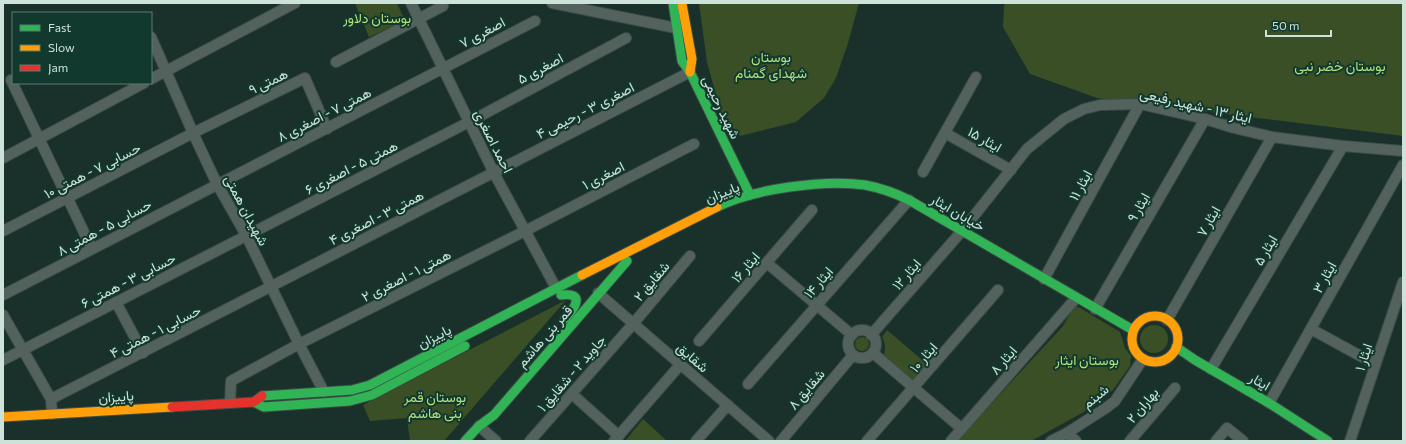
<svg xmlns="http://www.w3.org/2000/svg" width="1406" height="444" viewBox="0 0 1406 444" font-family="Commissioner,Vazirmatn,sans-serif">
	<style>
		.green { fill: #3a4f26 }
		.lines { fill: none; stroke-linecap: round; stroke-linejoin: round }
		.street-casing { stroke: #3b4c46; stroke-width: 12 }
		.fast-casing { stroke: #3b4c46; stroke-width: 11 }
		.slow-casing { stroke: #3b4c46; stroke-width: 11 }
		.jam-casing { stroke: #3b4c46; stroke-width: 11 }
		.street { stroke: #54625d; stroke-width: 10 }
		.fast { stroke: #30b455; stroke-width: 9 }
		.slow { stroke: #ff9f0a; stroke-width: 9 }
		.jam { stroke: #e5322d; stroke-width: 9 }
		.labels { text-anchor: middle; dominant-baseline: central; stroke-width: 4; stroke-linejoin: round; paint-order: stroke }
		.park-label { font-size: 14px; fill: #b3df7e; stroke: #11392d }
		.street-label { font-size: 14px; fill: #cde2d9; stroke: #11392d }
	</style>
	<rect width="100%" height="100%" fill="#1a302a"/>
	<g class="green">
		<path d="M355,3H397L405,21L369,37Z"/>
		<path d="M699,3H859L848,43L836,78L824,98L796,122L740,136L721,113L707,62Z"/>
		<path d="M1007,3H1403V136L1097,98L1030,74L1003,27L1004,5Z"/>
		<path d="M566,300L444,441H410L407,418L370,421L363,405Z"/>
		<path d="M1075,305L1120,332L1125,348L1131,356L1130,366L1113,390L1082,413L1031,441H957L1063,326Z"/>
		<circle cx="1154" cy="339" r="14"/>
		<path d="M887,330L928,365L912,381L884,355C886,349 885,342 882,337Z"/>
		<circle cx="862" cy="344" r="7"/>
		<path d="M643,419L667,441H625Z"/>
	</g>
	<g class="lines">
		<g class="street-casing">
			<g id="street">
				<path d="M411,3L494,173L556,288"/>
				<path d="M552,3L676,28"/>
				<path d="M151,37L193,133L217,184L246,235L299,344L324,392"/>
				<path d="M336,62L443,6"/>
				<path d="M151,79L295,3"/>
				<path d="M11,80L92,249"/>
				<path d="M945,133L1011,170"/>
				<path d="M3,158L144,83"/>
				<path d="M923,172L976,77"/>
				<path d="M3,231L193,133L305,78L327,129"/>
				<path d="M767,263L852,335"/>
				<path d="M1044,279L1140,104"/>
				<path d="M598,293L769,441"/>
				<path d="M3,295C180,203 358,113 535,21"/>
				<path d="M116,302L143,353"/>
				<path d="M1095,309L1205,119"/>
				<path d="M3,315L51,399L52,414"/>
				<path d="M1167,320L1272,137"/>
				<path d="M1311,329L1375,364"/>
				<circle cx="862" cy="344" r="14"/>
				<path d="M871,335L962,231L1027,149L1064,119L1084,109L1100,105L1140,104L1205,119L1234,128L1272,137L1343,146L1403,151"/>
				<path d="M699,341L812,210"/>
				<path d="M873,353L962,429"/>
				<path d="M3,360L469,122L626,38"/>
				<path d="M1211,369L1343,146"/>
				<path d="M748,384L909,200"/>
				<path d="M572,394L619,436"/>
				<path d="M51,399L690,72"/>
				<path d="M230,403L231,381L299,344L525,231L694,144"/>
				<path d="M1269,403L1403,165"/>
				<path d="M479,426L496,441"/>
				<path d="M1067,433L1076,441"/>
				<path d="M530,441L633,324L690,256"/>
				<path d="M614,441L680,365"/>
				<path d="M696,441L728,405"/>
				<path d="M781,441L853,355"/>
				<path d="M867,441L998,290"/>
				<path d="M951,441L1076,298"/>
				<path d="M1051,441L1067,433L1106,408L1115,401L1143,359"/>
				<path d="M1130,441L1175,388"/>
				<path d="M1216,441L1227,428L1243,441"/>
				<path d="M1350,441L1403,282"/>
			</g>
		</g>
		<g class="fast-casing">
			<g id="fast">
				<path d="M673,3L682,61L690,72L750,195"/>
				<path d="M717,207C753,189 825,179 865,185C881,188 895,193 909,200L1133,330"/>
				<path d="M561,295C586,292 575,308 565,319"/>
				<path d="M1176,347L1195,360L1269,403L1328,441"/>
				<path d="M262,396L352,390L370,385L582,275"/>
				<path d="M254,402L264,407L350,401L372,395L465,346"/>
				<path d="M465,441L479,426L494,415L627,261"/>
			</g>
		</g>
		<g class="slow-casing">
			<g id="slow">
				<path d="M682,4L692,59L690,72"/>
				<path d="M582,275L717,207"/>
				<circle cx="1155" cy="339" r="23"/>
				<path d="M3,417L172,407"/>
			</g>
		</g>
		<g class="jam-casing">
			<path id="jam" d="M172,407L254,402L262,396"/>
		</g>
		<use href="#street" class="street"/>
		<use href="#fast" class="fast"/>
		<use href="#slow" class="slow"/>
		<use href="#jam" class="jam"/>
	</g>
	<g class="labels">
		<g class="park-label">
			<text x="377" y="17">بوستان دلاور</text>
			<text x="771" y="56">بوستان<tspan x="771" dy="16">شهدای گمنام</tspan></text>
			<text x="1340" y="65">بوستان خضر نبی</text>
			<text x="1087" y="359">بوستان ایثار</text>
			<text x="435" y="396">بوستان قمر<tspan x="435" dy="16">بنی هاشم</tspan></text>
		</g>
		<g class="street-label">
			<text transform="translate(482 32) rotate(-28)">اصغری ۷</text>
			<text transform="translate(540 68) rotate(-28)">اصغری ۵</text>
			<text transform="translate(268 81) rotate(-26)">همتی ۹</text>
			<text transform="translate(1196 105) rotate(13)">ایثار ۱۳ - شهید رفیعی</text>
			<text transform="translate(722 107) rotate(64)">شهید رحیمی</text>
			<text transform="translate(585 110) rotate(-27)">اصغری ۳ - رحیمی ۴</text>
			<text transform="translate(324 114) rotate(-27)">همتی ۷ - اصغری ۸</text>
			<text transform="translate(985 139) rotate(30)">ایثار ۱۵</text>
			<text transform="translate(494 141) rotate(63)">احمد اصغری</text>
			<text transform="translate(351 167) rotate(-27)">همتی ۵ - اصغری ۶</text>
			<text transform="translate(92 170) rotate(-27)">حسابی ۷ - همتی ۱۰</text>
			<text transform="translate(603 175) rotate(-27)">اصغری ۱</text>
			<text transform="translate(1080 185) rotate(-61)">ایثار ۱۱</text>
			<text transform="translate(722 192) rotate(-22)">پاییزان</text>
			<text transform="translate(1138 207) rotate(-60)">ایثار ۹</text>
			<text transform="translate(247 210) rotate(62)">شهیدان همتی</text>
			<text transform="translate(958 212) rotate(30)">خیابان ایثار</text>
			<text transform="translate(376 217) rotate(-27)">همتی ۳ - اصغری ۴</text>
			<text transform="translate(1208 221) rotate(-60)">ایثار ۷</text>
			<text transform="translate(104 227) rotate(-28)">حسابی ۵ - همتی ۸</text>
			<text transform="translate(1265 250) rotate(-59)">ایثار ۵</text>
			<text transform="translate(745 267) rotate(-49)">ایثار ۱۶</text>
			<text transform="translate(906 274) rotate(-49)">ایثار ۱۲</text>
			<text transform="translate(406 275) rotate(-27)">همتی ۱ - اصغری ۲</text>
			<text transform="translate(1324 277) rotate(-61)">ایثار ۳</text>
			<text transform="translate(128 280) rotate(-27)">حسابی ۳ - همتی ۶</text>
			<text transform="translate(651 281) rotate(-50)">شقایق ۲</text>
			<text transform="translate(818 282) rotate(-49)">ایثار ۱۴</text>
			<text transform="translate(155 331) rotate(-27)">حسابی ۱ - همتی ۴</text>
			<text transform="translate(434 336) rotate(-27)">پاییزان</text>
			<text transform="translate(544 336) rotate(-49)">قمر بنی هاشم</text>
			<text transform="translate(693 357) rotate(41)">شقایق</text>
			<text transform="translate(923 357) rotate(-49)">ایثار ۱۰</text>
			<text transform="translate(1363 357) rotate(-72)">ایثار ۱</text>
			<text transform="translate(1003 360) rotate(-49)">ایثار ۸</text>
			<text transform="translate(571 373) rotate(-49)">جاوید ۲ - شقایق ۱</text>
			<text transform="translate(1260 381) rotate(30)">ایثار</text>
			<text transform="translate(806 389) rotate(-50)">شقایق ۸</text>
			<text transform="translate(116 396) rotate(-4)">پاییزان</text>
			<text transform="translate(1095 396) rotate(-39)">شبنم</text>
			<text transform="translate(1142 405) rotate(-50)">بهاران ۲</text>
		</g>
	</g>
	<rect width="1406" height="444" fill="none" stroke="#cde2d9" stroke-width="8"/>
	<rect x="12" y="12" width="140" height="72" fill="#11392d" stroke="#5c7d72"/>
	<rect x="20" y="25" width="20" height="6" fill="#30b455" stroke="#5c7d72"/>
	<text x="48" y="32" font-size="12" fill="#cde2d9">Fast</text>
	<rect x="20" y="45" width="20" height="6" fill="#ff9f0a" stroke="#5c7d72"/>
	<text x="48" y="52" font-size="12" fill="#cde2d9">Slow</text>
	<rect x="20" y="65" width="20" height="6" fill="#e5322d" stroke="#5c7d72"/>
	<text x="48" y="72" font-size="12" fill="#cde2d9">Jam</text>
	<path d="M1266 30v6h65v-6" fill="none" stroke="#cde2d9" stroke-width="2"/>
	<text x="1272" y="30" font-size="12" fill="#cde2d9" stroke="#11392d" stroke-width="3" paint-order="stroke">50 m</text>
</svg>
